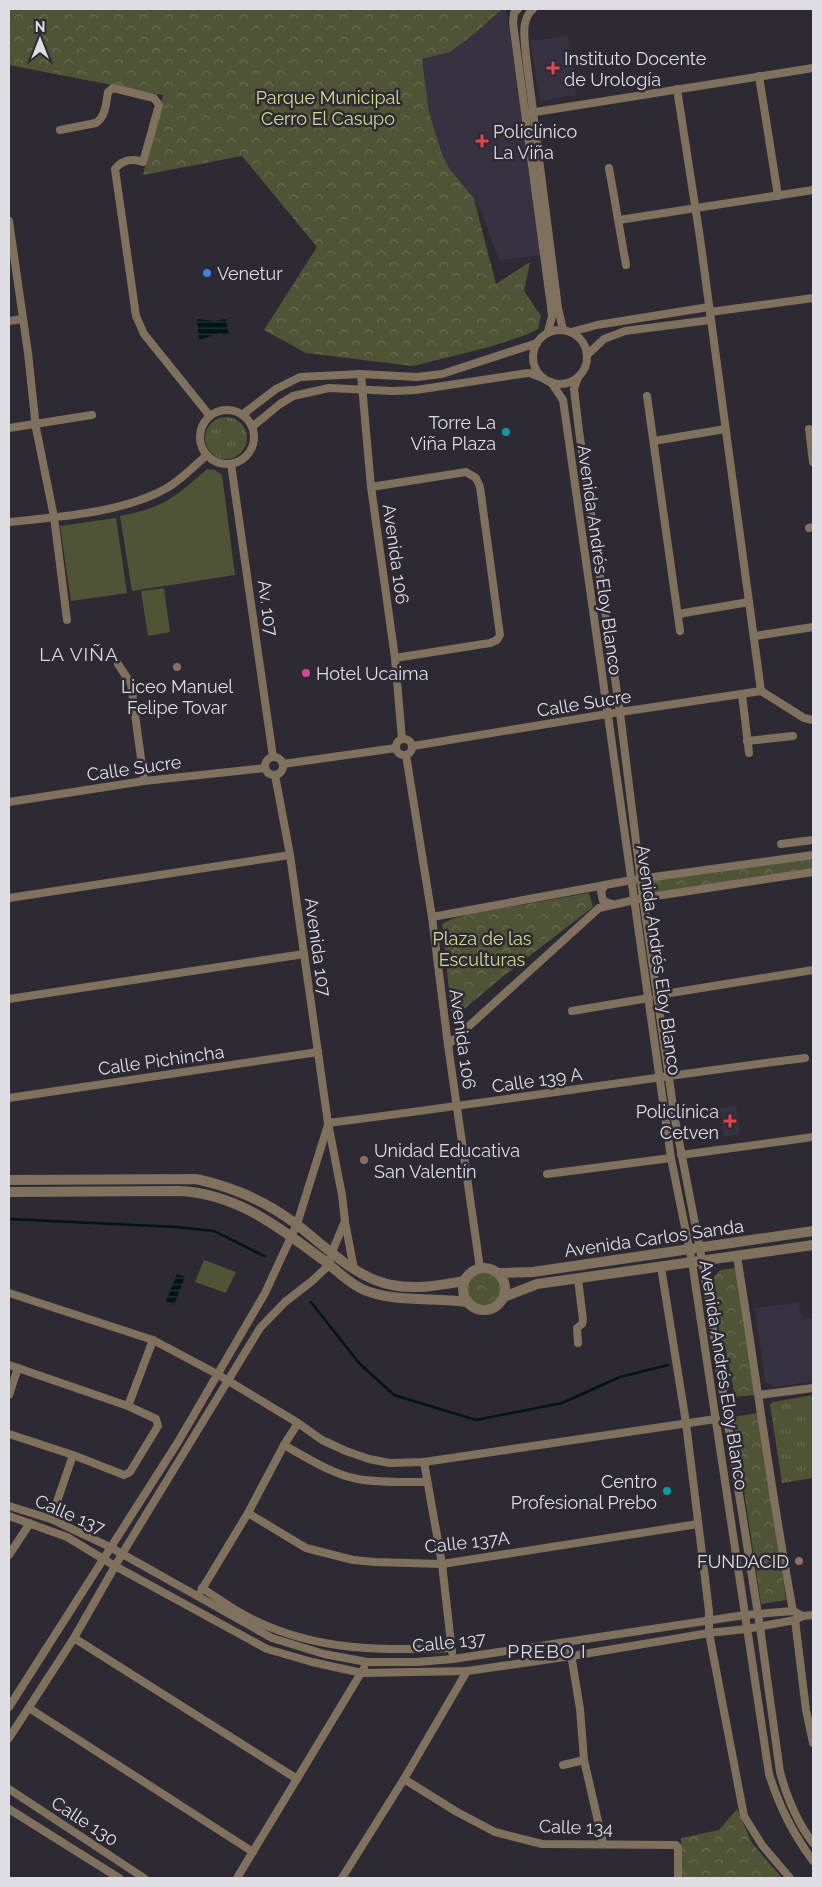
<svg xmlns="http://www.w3.org/2000/svg" width="822" height="1887" viewBox="0 0 822 1887" font-family="Raleway,sans-serif">
	<style>
		.built { fill: #363242 }
		.grass { fill: url(#grass-tufts) }
		.forest { fill: url(#forest-crowns) }
		.pitch { fill: #505436 }
		.water { fill: url(#water-rules) }
		.lines { fill: none; stroke-linecap: round; stroke-linejoin: round }
		.stream { stroke: #001517; stroke-width: 2.5 }
		.minor { stroke: #7f715d; stroke-width: 8 }
		.tertiary { stroke: #7f715d; stroke-width: 10 }
		.health-dot { fill: #e0444e; stroke: #2d2a34; stroke-width: 2 }
		.shop-dot { fill: #3f7fe0; stroke: #2d2a34; stroke-width: 2 }
		.culture-dot { fill: #0f9aa8; stroke: #2d2a34; stroke-width: 2 }
		.education-dot { fill: #8d6e63; stroke: #2d2a34; stroke-width: 2 }
		.hotel-dot { fill: #d1479c; stroke: #2d2a34; stroke-width: 2 }
		.labels { text-anchor: middle; dominant-baseline: central; stroke-width: 5; stroke-linejoin: round; paint-order: stroke }
		.poi-label { font-size: 18px; fill: #dfdde4; stroke: #2d2a34; text-anchor: start }
		.park-label { font-size: 18px; fill: #d2dd8a; stroke: #2d2a34 }
		.street-label { font-size: 18px; fill: #dfdde4; stroke: #2d2a34 }
		.neighbourhood-label { font-size: 19px; letter-spacing: 1px; fill: #dad7e4; stroke: #2d2a34 }
	</style>
	<defs>
		<pattern id="grass-tufts" width="24" height="20" patternUnits="userSpaceOnUse" patternTransform="scale(1.25)"><rect width="24" height="20" fill="#505436"/><path d="M3 7l-1-3M5 7V3M7 7l1-3M15 17l-1-3M17 17v-4M19 17l1-3" fill="none" stroke="#696c53"/></pattern>
		<pattern id="forest-crowns" width="20" height="18" patternUnits="userSpaceOnUse" patternTransform="scale(1.25)"><rect width="20" height="18" fill="#505436"/><path d="M2 6a3 3 0 1 1 6 0M12 15a3 3 0 1 1 6 0" fill="none" stroke="#696c53"/></pattern>
		<pattern id="water-rules" width="6" height="5" patternUnits="userSpaceOnUse" patternTransform="scale(1.25)"><rect width="6" height="5" fill="#001517"/><path d="M0 2.5h6" fill="none" stroke="#253739"/></pattern>
	</defs>
	<rect width="100%" height="100%" fill="#2d2a34"/>
	<g class="built">
		<path d="M502,9H506L524,127L542,255L499,260L480,209L449,168L442,154L429,111L422,59L439,55L474,34Z"/>
		<path d="M568,36L576,95L540,101L530,41Z"/>
		<path d="M736,1106L740,1134L724,1137L719,1108Z"/>
		<path d="M799,1303L802,1319L813,1318V1381L775,1387L765,1382L755,1308Z"/>
	</g>
	<g class="grass">
		<circle cx="226" cy="438" r="21"/>
		<path d="M813,1395V1478L782,1483L770,1404L773,1402Z"/>
	</g>
	<g class="forest">
		<path d="M9,9H502L474,34L450,52L422,59L429,112L442,154L449,168L474,199L496,284L530,262L524,291L541,316L538,329L526,335L489,347L413,366L306,353L264,330L317,247L242,156L143,175L163,95L9,65Z"/>
		<path d="M813,855V872L643,898L641,879Z"/>
		<path d="M589,893L593,907L506,974L452,1019L442,924L454,918L475,913Z"/>
		<path d="M736,1268L755,1395L735,1397L725,1345L720,1338L713,1279L720,1270Z"/>
		<circle cx="484" cy="1289" r="19"/>
		<path d="M758,1413L786,1600L761,1604L733,1417Z"/>
		<path d="M737,1809L752,1843L782,1878H680L681,1838L719,1830Z"/>
	</g>
	<g class="pitch">
		<path d="M207,469L215,470L222,475L235,575L132,591L120,516C164,508 175,497 207,469Z"/>
		<path d="M116,518L127,593L71,601L60,526Z"/>
		<path d="M164,588L170,632L148,636L141,591Z"/>
		<path d="M204,1260L236,1272L226,1293L195,1282Z"/>
	</g>
	<g class="water">
		<path d="M197,319L214,321L226,319L229,335L219,333L199,340Z"/>
		<path d="M177,1274L185,1277L174,1305L166,1301Z"/>
	</g>
	<g class="lines">
		<g class="stream">
			<path d="M9,1219L177,1227L214,1231L264,1256"/>
			<path d="M311,1302L359,1363L394,1395L476,1420L562,1403L620,1377L668,1365"/>
		</g>
		<g class="minor">
			<path d="M518,9L514,13L513,23L551,307L552,316L548,332"/>
			<path d="M533,9C520,20 525,40 526,56L558,308L563,330"/>
			<path d="M759,76L778,196"/>
			<path d="M677,89L700,238L761,691"/>
			<path d="M529,113L813,68"/>
			<path d="M60,130L96,123C106,116 106,103 108,92L113,88L154,98L159,105L143,162C132,158 122,160 115,169L136,316L144,334L210,416"/>
			<path d="M609,168L626,265"/>
			<path d="M619,220L813,190"/>
			<path d="M9,221L28,353L36,428L54,517L67,620"/>
			<path d="M710,312L813,298"/>
			<path d="M9,321L23,319"/>
			<circle cx="560" cy="357" r="27"/>
			<path d="M571,332L597,325L709,307"/>
			<path d="M587,355L604,339L625,331L710,320"/>
			<path d="M361,374L371,487L395,658L402,739"/>
			<path d="M578,377L574,389L579,431L620,713L643,898L675,1120L702,1260L760,1627L780,1772C787,1798 797,1822 813,1843"/>
			<path d="M551,382L563,400L671,1158L692,1262L769,1774C780,1808 792,1832 813,1861"/>
			<path d="M647,396L680,631"/>
			<circle cx="227" cy="437" r="27"/>
			<path d="M242,415L276,389L300,377L361,374L417,377L442,374L537,343"/>
			<path d="M252,427L280,404L293,396L329,388L393,391L416,390L521,374L529,373L543,378"/>
			<path d="M9,428L92,415"/>
			<path d="M809,429L813,462"/>
			<path d="M654,441L725,429"/>
			<path d="M231,464L273,757"/>
			<path d="M371,487L466,472L476,478L480,487L500,635L497,640L490,643L395,658"/>
			<path d="M9,522C57,517 122,513 165,489C180,481 194,466 207,455"/>
			<path d="M809,528L813,527"/>
			<path d="M678,614L749,602"/>
			<path d="M755,636L813,627"/>
			<path d="M118,664L131,684L144,781"/>
			<path d="M761,691L804,718L813,720"/>
			<path d="M742,694L749,753"/>
			<circle cx="404" cy="747" r="8"/>
			<path d="M747,741L793,736"/>
			<path d="M413,746L607,714L761,691"/>
			<path d="M406,755L432,917L448,1045L480,1268"/>
			<circle cx="274" cy="766" r="9"/>
			<path d="M283,764L396,748"/>
			<path d="M9,802L144,781L265,768"/>
			<path d="M781,844L813,840"/>
			<path d="M605,885L601,891L603,901L612,904"/>
			<path d="M9,898L290,855"/>
			<path d="M432,917L632,880L813,855"/>
			<path d="M658,995L813,970"/>
			<path d="M9,999L304,954"/>
			<path d="M572,1011L649,998"/>
			<path d="M448,1045L599,908L643,898L813,872"/>
			<path d="M9,1098L318,1052"/>
			<path d="M328,1123C487,1103 646,1078 805,1058"/>
			<path d="M681,1155L813,1137"/>
			<path d="M547,1174L671,1158"/>
			<path d="M345,1222L354,1269"/>
			<path d="M737,1256C756,1374 771,1493 793,1611"/>
			<path d="M661,1267L686,1423L709,1611V1633L744,1816L762,1845L790,1878"/>
			<path d="M9,1293L153,1340L217,1374L298,1423L322,1440L346,1451L369,1459L390,1463L424,1462L716,1419"/>
			<path d="M578,1343L577,1328L582,1324L583,1320L578,1279"/>
			<path d="M9,1365L128,1406L156,1419L158,1426L130,1472L124,1475L73,1455L9,1434"/>
			<path d="M9,1395L18,1368"/>
			<path d="M759,1395L813,1388"/>
			<path d="M128,1406L153,1340"/>
			<path d="M284,1445C307,1458 332,1474 358,1479C380,1483 404,1482 427,1482"/>
			<path d="M424,1462L442,1564L452,1652"/>
			<path d="M9,1506L51,1519L110,1547L272,1638L324,1654L367,1662H417L453,1659L745,1615L793,1611L803,1616"/>
			<path d="M248,1513L306,1548L353,1560L375,1562L442,1564L698,1524"/>
			<path d="M9,1516L67,1537L115,1566L267,1649L312,1662L362,1673L467,1671L572,1656L709,1633L746,1629L795,1620L803,1616L813,1615"/>
			<path d="M51,1519L73,1455"/>
			<path d="M9,1555L30,1523"/>
			<path d="M202,1588C219,1599 236,1612 254,1620C318,1651 383,1651 452,1648"/>
			<path d="M201,1591L248,1513L284,1445L298,1423"/>
			<path d="M795,1620L806,1710L813,1743"/>
			<path d="M74,1638L297,1779"/>
			<path d="M569,1642L580,1709L584,1760L603,1843"/>
			<path d="M9,1707L178,1442L265,1293L297,1224L328,1125"/>
			<path d="M29,1708L253,1852"/>
			<path d="M9,1738L74,1638L122,1554L260,1328L285,1302L312,1281L329,1265L332,1252L345,1221L342,1195L328,1123L290,855L275,775"/>
			<path d="M563,1765L584,1760"/>
			<path d="M404,1779L457,1812L495,1832L542,1844L676,1845L678,1848V1878"/>
			<path d="M9,1789L144,1878"/>
			<path d="M9,1809L119,1878"/>
			<path d="M237,1878L364,1668"/>
			<path d="M342,1878L404,1779L467,1671"/>
		</g>
		<g class="tertiary">
			<path d="M9,1180L196,1179C233,1187 266,1201 296,1224C324,1245 356,1279 392,1285C416,1290 440,1285 464,1281"/>
			<path d="M9,1192L178,1191C237,1193 280,1228 326,1262C337,1271 349,1283 362,1289C392,1303 434,1297 467,1302"/>
			<circle cx="484" cy="1289" r="21"/>
			<path d="M498,1273L533,1272L813,1231"/>
			<path d="M504,1297L537,1284L813,1245"/>
		</g>
	</g>
	<g class="health-dot">
		<path d="M550.5 60.5h5v5h5v5h-5v5h-5v-5h-5v-5h5z"/>
		<path d="M479.5 133.5h5v5h5v5h-5v5h-5v-5h-5v-5h5z"/>
		<path d="M727.5 1113.5h5v5h5v5h-5v5h-5v-5h-5v-5h5z"/>
	</g>
	<circle class="shop-dot" cx="207" cy="273" r="5"/>
	<g class="culture-dot">
		<circle cx="506" cy="432" r="5"/>
		<circle cx="667" cy="1491" r="5"/>
	</g>
	<g class="education-dot">
		<circle cx="177" cy="667" r="5"/>
		<circle cx="364" cy="1160" r="5"/>
		<circle cx="799" cy="1561" r="5"/>
	</g>
	<circle class="hotel-dot" cx="306" cy="673" r="5"/>
	<g class="labels">
		<g class="poi-label">
			<text x="564" y="58">Instituto Docente<tspan x="564" dy="21">de Urología</tspan></text>
			<text x="493" y="131">Policlínico<tspan x="493" dy="21">La Viña</tspan></text>
			<text x="217" y="273">Venetur</text>
			<text x="496" y="422" text-anchor="end">Torre La<tspan x="496" dy="21">Viña Plaza</tspan></text>
			<text x="316" y="673">Hotel Ucaima</text>
			<text x="177" y="686" text-anchor="middle">Liceo Manuel<tspan x="177" dy="21">Felipe Tovar</tspan></text>
			<text x="719" y="1111" text-anchor="end">Policlínica<tspan x="719" dy="21">Cetven</tspan></text>
			<text x="374" y="1150">Unidad Educativa<tspan x="374" dy="21">San Valentín</tspan></text>
			<text x="657" y="1481" text-anchor="end">Centro<tspan x="657" dy="21">Profesional Prebo</tspan></text>
			<text x="789" y="1561" text-anchor="end">FUNDACID</text>
		</g>
		<g class="park-label">
			<text x="328" y="97">Parque Municipal<tspan x="328" dy="21">Cerro El Casupo</tspan></text>
			<text x="482" y="938">Plaza de las<tspan x="482" dy="21">Esculturas</tspan></text>
		</g>
		<g class="street-label">
			<text transform="translate(396 554) rotate(82)">Avenida 106</text>
			<text transform="translate(600 560) rotate(82)">Avenida Andrés Eloy Blanco</text>
			<text transform="translate(268 608) rotate(82)">Av. 107</text>
			<text transform="translate(584 703) rotate(-9)">Calle Sucre</text>
			<text transform="translate(134 768) rotate(-8)">Calle Sucre</text>
			<text transform="translate(318 947) rotate(82)">Avenida 107</text>
			<text transform="translate(659 960) rotate(82)">Avenida Andrés Eloy Blanco</text>
			<text transform="translate(463 1039) rotate(82)">Avenida 106</text>
			<text transform="translate(161 1060) rotate(-8)">Calle Pichincha</text>
			<text transform="translate(537 1080) rotate(-8)">Calle 139 A</text>
			<text transform="translate(654 1238) rotate(-8)">Avenida Carlos Sanda</text>
			<text transform="translate(724 1375) rotate(81)">Avenida Andrés Eloy Blanco</text>
			<text transform="translate(70 1514) rotate(23)">Calle 137</text>
			<text transform="translate(467 1542) rotate(-6)">Calle 137A</text>
			<text transform="translate(449 1642) rotate(-6)">Calle 137</text>
			<text transform="translate(85 1821) rotate(33)">Calle 130</text>
			<text transform="translate(576 1827) rotate(2)">Calle 134</text>
		</g>
		<g class="neighbourhood-label">
			<text x="79" y="654">LA VIÑA</text>
			<text x="547" y="1651">PREBO I</text>
		</g>
	</g>
	<rect width="822" height="1887" fill="none" stroke="#dfdde4" stroke-width="20"/>
	<g transform="translate(40 40)" stroke="#2d2a34" stroke-width="4" paint-order="stroke">
	<path d="M0-4L9 19L0 12L-9 19Z" fill="#dfdde4"/>
	<text y="-8" font-size="14" font-weight="bold" text-anchor="middle" fill="#dfdde4">N</text>
	</g>
</svg>
